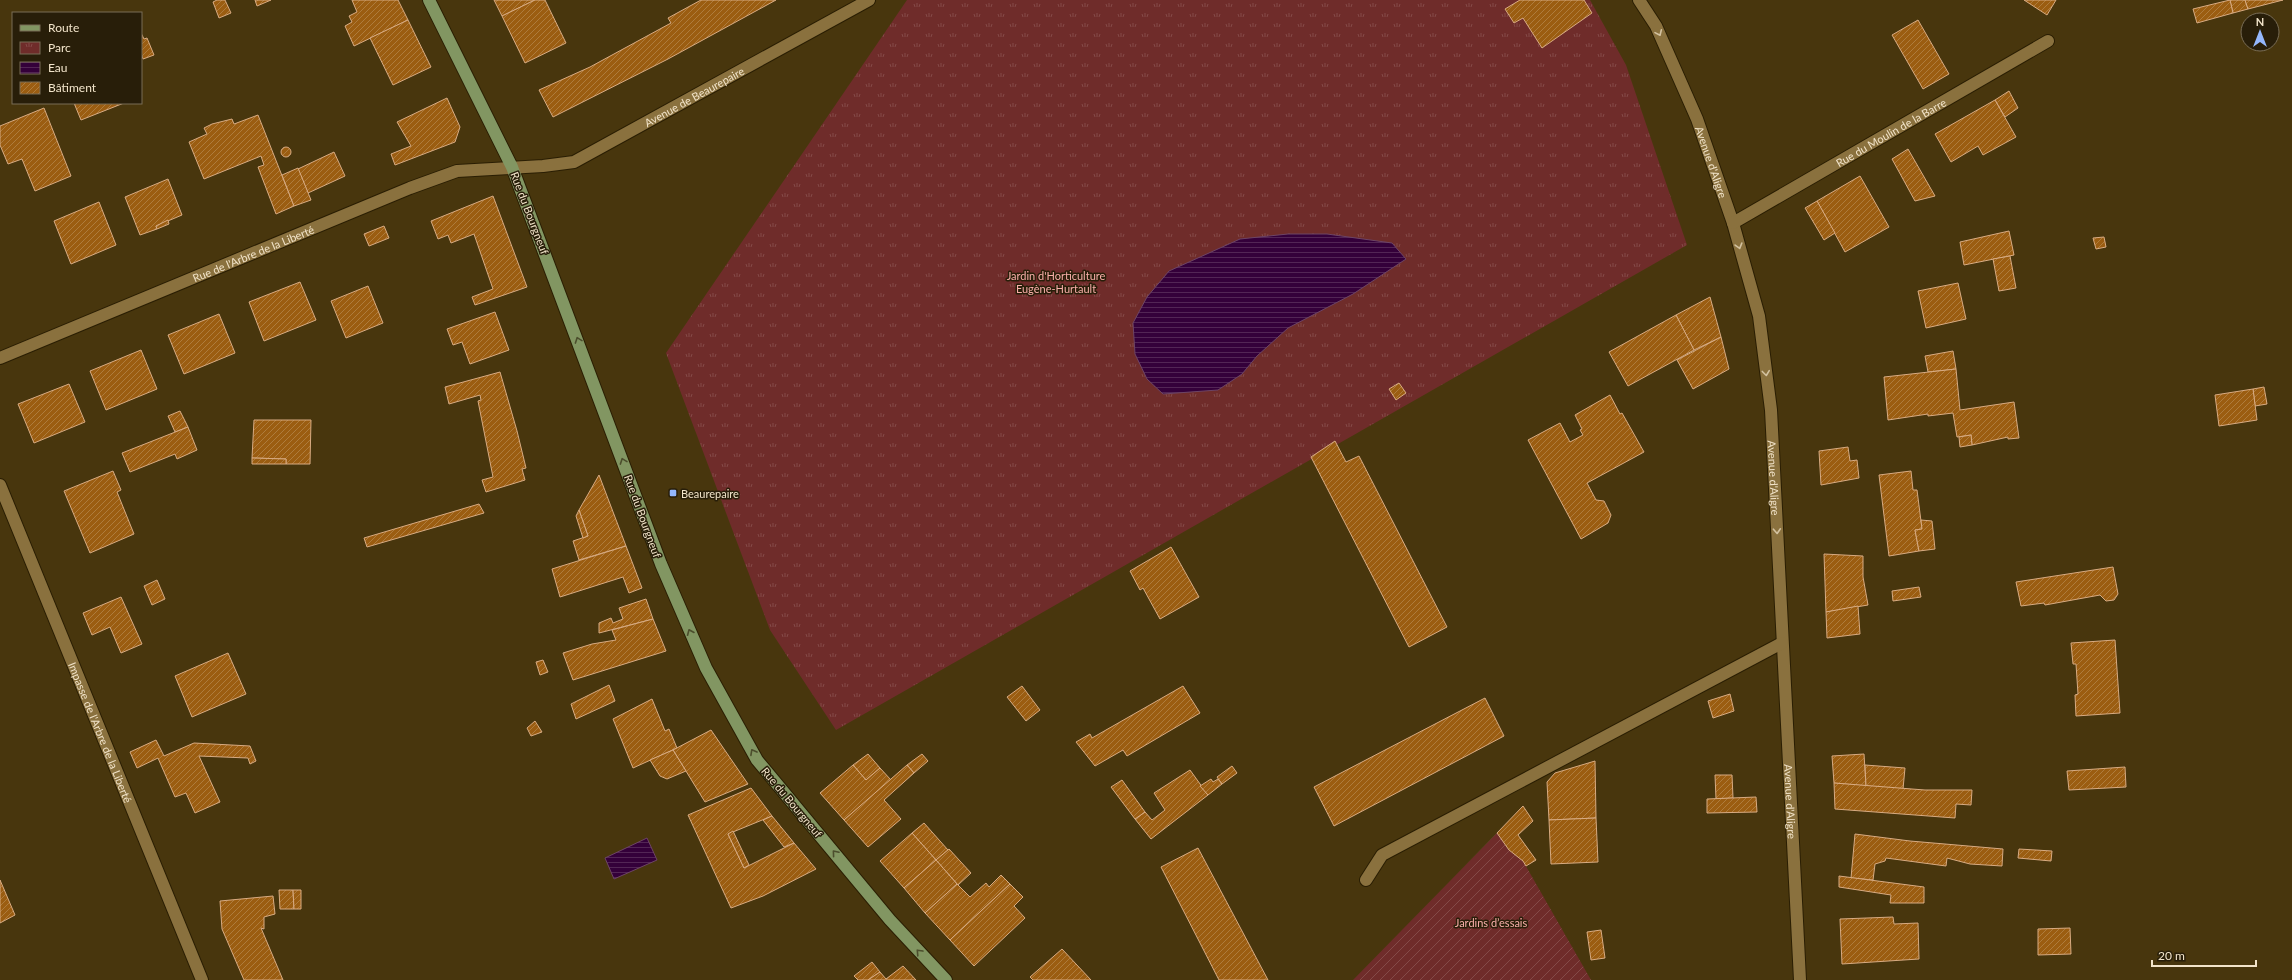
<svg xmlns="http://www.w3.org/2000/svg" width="2292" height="980" viewBox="0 0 2292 980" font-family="Lato,sans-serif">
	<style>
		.park { fill: url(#park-tufts) }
		.garden { fill: url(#garden-furrows) }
		.water { fill: url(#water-rules); stroke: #6d4465 }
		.building { fill: url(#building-hatch); stroke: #d8ab82 }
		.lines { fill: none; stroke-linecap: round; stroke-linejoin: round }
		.minor-casing { stroke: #2a1e03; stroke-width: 14 }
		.major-casing { stroke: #2a1e03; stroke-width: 14 }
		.minor { stroke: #8a713e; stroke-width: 12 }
		.major { stroke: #829662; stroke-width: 12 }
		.oneway { stroke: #d3c2a0 }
		.oneway2 { stroke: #4c4e2d }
		.poi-dot { fill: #94b7fd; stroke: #281e09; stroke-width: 1.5 }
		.labels { text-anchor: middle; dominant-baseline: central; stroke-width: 3; stroke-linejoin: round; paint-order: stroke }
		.street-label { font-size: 11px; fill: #f2e4ca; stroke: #281e09 }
		.park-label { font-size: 11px; fill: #f9afaa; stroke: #281e09 }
		.poi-label { font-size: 11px; fill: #f2e4ca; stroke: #281e09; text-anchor: start }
	</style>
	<defs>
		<pattern id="park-tufts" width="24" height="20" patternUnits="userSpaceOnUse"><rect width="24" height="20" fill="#6f2c2a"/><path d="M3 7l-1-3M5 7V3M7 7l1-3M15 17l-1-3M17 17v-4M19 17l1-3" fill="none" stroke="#844a48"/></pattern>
		<pattern id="garden-furrows" width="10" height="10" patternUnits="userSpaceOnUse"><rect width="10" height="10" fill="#6f2c2a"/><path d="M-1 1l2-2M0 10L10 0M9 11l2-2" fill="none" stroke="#844a48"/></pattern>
		<pattern id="water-rules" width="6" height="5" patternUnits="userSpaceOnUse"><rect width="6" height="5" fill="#34003a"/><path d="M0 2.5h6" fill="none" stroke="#522555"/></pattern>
		<pattern id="building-hatch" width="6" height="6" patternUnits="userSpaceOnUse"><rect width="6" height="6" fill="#9b5d11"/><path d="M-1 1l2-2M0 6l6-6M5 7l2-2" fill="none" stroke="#ae7c3d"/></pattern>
	</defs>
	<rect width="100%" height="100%" fill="#48360d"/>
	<path class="park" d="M907,0H1590L1626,65L1687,245L836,730L770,630L666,353Z"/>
	<path class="garden" d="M1497,833L1509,850L1523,861L1591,980H1353Z"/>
	<g class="water">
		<path d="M1288,234H1327L1392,243L1406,259L1353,294L1288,328L1257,356L1242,374L1218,390L1163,394L1147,379L1135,354L1133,323L1147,297L1169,271L1240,239Z"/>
		<path d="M647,838L657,860L614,879L605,858Z"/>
	</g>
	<g class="building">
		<path d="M217,0H225L231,13L219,18L213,2Z"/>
		<path d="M255,0H271L257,6Z"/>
		<path d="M352,0H398L408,20L354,46L345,26L352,22L349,16L357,12Z"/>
		<path d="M494,0H535L502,16Z"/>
		<path d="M535,0H545L566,43L525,63L502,16Z"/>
		<path d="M701,0H776L668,59L553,117L539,90L590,67L671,23L668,18Z"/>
		<path d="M1520,0H1584L1592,13L1542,48L1523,18L1514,23L1505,9Z"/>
		<path d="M2024,0H2056L2047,15Z"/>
		<path d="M2230,0H2245L2248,9L2233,13Z"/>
		<path d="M2230,0L2233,13L2197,23L2193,9Z"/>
		<path d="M2245,0H2283L2248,9Z"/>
		<path d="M408,20L431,67L393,85L370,38Z"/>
		<path d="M1918,20L1949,74L1923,89L1892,35Z"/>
		<path d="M141,33L144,39L147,38L154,55L143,59L141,53Z"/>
		<path d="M2009,91L2018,108L2005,117L1995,100Z"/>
		<path d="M447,98L460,127L455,142L395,165L391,154L411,146L397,122Z"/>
		<path d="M1995,100L2016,137L1983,155L1978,146L1951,162L1935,134Z"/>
		<path d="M74,103H124L81,120Z"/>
		<path d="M44,108L71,176L35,191L22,159L8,164L0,145V126Z"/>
		<path d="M258,115L294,206L276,214L258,167L264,165L261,156L204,179L189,142L207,134L204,128L212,124L232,119L234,124Z"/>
		<circle cx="286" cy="152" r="5"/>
		<path d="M1908,149L1935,196L1915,201L1892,159Z"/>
		<path d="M334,152L345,176L308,193L298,169Z"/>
		<path d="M298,168L311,200L294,206L282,175Z"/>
		<path d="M1860,176L1889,227L1845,252L1817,201Z"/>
		<path d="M168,179L182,215L156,226L157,229L140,235L125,197Z"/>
		<path d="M493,196L527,287L475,305L472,297L493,289L474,234L451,243L448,235L438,239L431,221Z"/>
		<path d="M1817,201L1835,233L1824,240L1805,208Z"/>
		<path d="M99,202L116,245L71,264L54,221Z"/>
		<path d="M168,220L169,224L157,229L156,226Z"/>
		<path d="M384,226L389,238L369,246L364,234Z"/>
		<path d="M2009,231L2014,255L1964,265L1960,242Z"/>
		<path d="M2104,237L2106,247L2096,249L2093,238Z"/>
		<path d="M2010,256L2016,288L1999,291L1993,259Z"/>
		<path d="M300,282L316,320L264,341L249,302Z"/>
		<path d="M1958,283L1966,319L1926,328L1918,291Z"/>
		<path d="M368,286L383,323L346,338L331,301Z"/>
		<path d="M1710,297L1721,337L1694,350L1676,315Z"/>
		<path d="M495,312L509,350L470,364L462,342L453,345L447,329Z"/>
		<path d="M219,314L235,353L184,374L168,335Z"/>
		<path d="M1676,315L1694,350L1628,386L1609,352Z"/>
		<path d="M1721,337L1729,369L1693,389L1677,360Z"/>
		<path d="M141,350L157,389L106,410L90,371Z"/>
		<path d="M1953,351L1956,369L1928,372L1925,356Z"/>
		<path d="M1956,369L1960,410L2014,402L2019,438L2008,439V437L1972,445L1971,435L1957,437L1953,413L1928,416V414L1888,420L1884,377Z"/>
		<path d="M500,372L517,431L526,468L522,469L525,480L486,492L482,480L493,477L478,401L481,400L480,395L449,404L445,387Z"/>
		<path d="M1399,383L1406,393L1396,400L1389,389Z"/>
		<path d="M69,384L85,422L34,443L18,404Z"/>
		<path d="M2264,387L2267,404L2255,406L2253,389Z"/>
		<path d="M2253,389L2257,420L2219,426L2215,395Z"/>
		<path d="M1610,395L1620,414L1622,413L1644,452L1587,483L1596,500L1604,501L1611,515L1608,523L1581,539L1528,440L1560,423L1570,442L1583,435L1580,430L1582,429L1575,415Z"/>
		<path d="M180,411L188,427L175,432L168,416Z"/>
		<path d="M254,420H311L310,464H286V459L252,458Z"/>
		<path d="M188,427L197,450L177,459L175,454L130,472L122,453Z"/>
		<path d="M1971,435L1972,445L1960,447L1959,437Z"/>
		<path d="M1335,441L1346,462L1359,456L1447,627L1409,647L1311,457Z"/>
		<path d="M1848,447L1850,461L1857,460L1859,478L1821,485L1819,451Z"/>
		<path d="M252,458L286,459V464H252Z"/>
		<path d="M113,471L121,490L117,492L134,534L90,553L64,491Z"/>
		<path d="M1911,471L1913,490H1917L1922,529L1915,530L1919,551L1889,556L1879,475Z"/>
		<path d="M599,475L626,546L579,560L573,541L588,536L579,510Z"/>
		<path d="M479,504L484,513L367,547L364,538Z"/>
		<path d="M579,510L588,536L583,538L576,516Z"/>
		<path d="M1921,520L1932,521L1935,549L1919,551L1915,530L1922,529Z"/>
		<path d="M626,546L642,588L629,593L623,577L560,597L552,569Z"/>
		<path d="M1171,547L1199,597L1160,619L1143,588L1140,590L1130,571Z"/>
		<path d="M1824,554L1863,556V577L1868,605L1826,612Z"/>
		<path d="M2113,567L2118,594L2114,600L2106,601L2100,595L2045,605L2044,603L2021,606L2016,582Z"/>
		<path d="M157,580L165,599L152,605L144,586Z"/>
		<path d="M1919,587L1921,597L1893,601L1892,591Z"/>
		<path d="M121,597L142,644L121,653L110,627L92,635L83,613Z"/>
		<path d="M646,599L653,619L599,633V623L611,618L613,623L623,619L619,608Z"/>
		<path d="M1858,606L1860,634L1827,638L1826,612Z"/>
		<path d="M653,619L666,651L573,680L563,653L592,644L616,640L612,630Z"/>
		<path d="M2115,640L2120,713L2076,716L2075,695L2078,694L2076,664H2073L2071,643Z"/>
		<path d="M228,653L246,694L192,717L175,676Z"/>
		<path d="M543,660L548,672L540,675L536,662Z"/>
		<path d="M609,685L615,701L576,719L571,704Z"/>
		<path d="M1022,686L1040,710L1026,721L1007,697Z"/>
		<path d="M1183,686L1200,713L1127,756L1123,750L1095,766L1076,742L1090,734L1092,738Z"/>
		<path d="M1730,694L1734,711L1713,718L1708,701Z"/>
		<path d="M1485,698L1504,736L1334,826L1314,787Z"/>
		<path d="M652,699L665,731L669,729L677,748L633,768L613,719Z"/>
		<path d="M535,721L542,732L531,736L527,728Z"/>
		<path d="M711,730L748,784L705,802L673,750Z"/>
		<path d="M156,740L164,756L194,743L250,746L256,761L250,764L248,758L199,756L220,802L195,813L186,793L175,797L158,758L137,768L130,752Z"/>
		<path d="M673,750L686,771L667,779L660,776L650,760Z"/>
		<path d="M868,754L880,768L866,780L853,765Z"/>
		<path d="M922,754L928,761L914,773L907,765Z"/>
		<path d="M1864,754L1866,786L1834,783L1832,756Z"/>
		<path d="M1595,761L1596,818L1549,820L1547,782L1555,773Z"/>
		<path d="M853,765L866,780L880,768L891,780L844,820L820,793Z"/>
		<path d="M907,765L914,773L884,800L901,819L868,847L844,820Z"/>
		<path d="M1865,765L1905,768L1903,789L1866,786Z"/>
		<path d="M1232,766L1237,773L1222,784L1217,777Z"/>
		<path d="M2125,767L2126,787L2069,790L2067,771Z"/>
		<path d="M1190,770L1208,795L1151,839L1135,819L1145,812L1152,820L1165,810L1154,793Z"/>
		<path d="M1715,775H1732L1733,798L1716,799Z"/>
		<path d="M1211,779L1213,782L1218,779L1222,784L1208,795L1200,786Z"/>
		<path d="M1122,780L1145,812L1135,819L1111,787Z"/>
		<path d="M1834,783L1925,790H1972L1971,805L1956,804L1955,818L1835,809Z"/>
		<path d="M751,788L772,816L728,834L744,868L794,843L816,869L763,896L731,908L688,815Z"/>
		<path d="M1756,797L1757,812L1707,813V799Z"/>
		<path d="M1523,806L1533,821L1518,835L1536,860L1526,866L1523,861L1509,850L1497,833Z"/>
		<path d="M772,816L790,838L794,843L784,847L763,820Z"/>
		<path d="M1596,818L1598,862L1551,864L1549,820Z"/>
		<path d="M924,823L948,850L936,860L912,833Z"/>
		<path d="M733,831L749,865L744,868L728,834Z"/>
		<path d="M912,833L936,860L904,888L880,861Z"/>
		<path d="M1855,834L1910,841L2003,849L2002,866L1970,864L1947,858L1946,866L1886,858L1885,861L1875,864L1873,880L1851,878Z"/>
		<path d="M1198,848L1268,980H1219L1161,867Z"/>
		<path d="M949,849L971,873L958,885L936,860Z"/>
		<path d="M2019,849L2052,851L2051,861L2018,858Z"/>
		<path d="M936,860L957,884L925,913L904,888Z"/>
		<path d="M1001,875L1010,884L950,940L925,913L957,884L970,897L986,883L989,887Z"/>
		<path d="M1839,876L1924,887V903H1890L1891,895L1839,887Z"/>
		<path d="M0,880L15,915L0,923Z"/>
		<path d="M1010,884L1023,897L1014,906L1025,918L974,966L950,940Z"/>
		<path d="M279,890H293L294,909H280Z"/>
		<path d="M293,890H301V909H294Z"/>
		<path d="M273,896L275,914L264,917V929L261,928L283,980H244L222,929L220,901Z"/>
		<path d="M1893,917L1894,924L1918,923L1919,959L1842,964L1840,919Z"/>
		<path d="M2070,928L2071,954L2038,955V929Z"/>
		<path d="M1601,930L1605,958L1591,960L1587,932Z"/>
		<path d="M1062,949L1091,980H1033L1030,977Z"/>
		<path d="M872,962L880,972L868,980H858L854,976Z"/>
		<path d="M903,966L916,980H868L880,972L886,979Z"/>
	</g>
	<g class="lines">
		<g class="minor-casing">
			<g id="minor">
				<path id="s1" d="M1639,0L1656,26L1697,119L1733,223L1759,316L1771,410L1800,980"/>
				<path id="s2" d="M1733,223L2048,41"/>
				<path id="s3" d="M0,358L410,188L457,171L543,166L574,162L869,0"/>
				<path id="s4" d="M0,485L202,980"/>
				<path d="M1366,880L1382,855L1782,643"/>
			</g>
		</g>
		<g class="major-casing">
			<path id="major" d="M429,0L512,167L661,564L706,668L757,760L890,920L946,980"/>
		</g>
		<use href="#minor" class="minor"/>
		<use href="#major" class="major"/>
	</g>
	<defs><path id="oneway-chevron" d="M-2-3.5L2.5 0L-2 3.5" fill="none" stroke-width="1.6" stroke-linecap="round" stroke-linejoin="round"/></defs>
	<g class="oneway">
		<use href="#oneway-chevron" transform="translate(1659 33) rotate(66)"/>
		<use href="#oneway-chevron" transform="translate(1739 246) rotate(74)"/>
		<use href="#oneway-chevron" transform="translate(1766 373) rotate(83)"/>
		<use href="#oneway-chevron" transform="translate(1777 531) rotate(87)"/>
	</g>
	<g class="oneway2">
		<use href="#oneway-chevron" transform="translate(578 340) rotate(-110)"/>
		<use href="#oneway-chevron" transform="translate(623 461) rotate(-110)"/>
		<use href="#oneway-chevron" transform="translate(690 632) rotate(-113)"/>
		<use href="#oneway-chevron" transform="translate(753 752) rotate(-119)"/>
		<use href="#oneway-chevron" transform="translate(835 853) rotate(-130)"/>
		<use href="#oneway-chevron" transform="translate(919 952) rotate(-133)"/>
	</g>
	<rect class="poi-dot" x="669" y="489" width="8" height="8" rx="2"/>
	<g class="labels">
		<g class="street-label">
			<text stroke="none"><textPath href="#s3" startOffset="748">Avenue de Beaurepaire</textPath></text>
			<text stroke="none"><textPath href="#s2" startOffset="182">Rue du Moulin de la Barre</textPath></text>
			<text stroke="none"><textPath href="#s1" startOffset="178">Avenue d'Aligre</textPath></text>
			<text transform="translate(530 213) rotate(69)">Rue du Bourgneuf</text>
			<text stroke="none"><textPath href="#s3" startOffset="274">Rue de l'Arbre de la Liberté</textPath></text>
			<text stroke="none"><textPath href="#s1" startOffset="502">Avenue d'Aligre</textPath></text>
			<text transform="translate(643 516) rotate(70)">Rue du Bourgneuf</text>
			<text stroke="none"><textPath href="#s4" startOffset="267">Impasse de l'Arbre de la Liberté</textPath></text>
			<text transform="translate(792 802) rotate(50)">Rue du Bourgneuf</text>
			<text stroke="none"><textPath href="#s1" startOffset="826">Avenue d'Aligre</textPath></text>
		</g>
		<g class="park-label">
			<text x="1056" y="275">Jardin d'Horticulture<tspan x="1056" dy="13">Eugène-Hurtault</tspan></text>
			<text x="1491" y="922">Jardins d’essais</text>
		</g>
		<g class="poi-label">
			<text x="681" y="493">Beaurepaire</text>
		</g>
	</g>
	<rect x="12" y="12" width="130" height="92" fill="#281e09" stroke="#796d56"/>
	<rect x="20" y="25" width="20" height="6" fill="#829662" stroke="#796d56"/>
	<text x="48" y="32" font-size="12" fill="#f2e4ca">Route</text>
	<rect x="20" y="42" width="20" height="12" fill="url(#park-tufts)" stroke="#796d56"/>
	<text x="48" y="52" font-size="12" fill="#f2e4ca">Parc</text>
	<rect x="20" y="62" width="20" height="12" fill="url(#water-rules)" stroke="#796d56"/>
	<text x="48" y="72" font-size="12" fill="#f2e4ca">Eau</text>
	<rect x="20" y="82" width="20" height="12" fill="url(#building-hatch)" stroke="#796d56"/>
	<text x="48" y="92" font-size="12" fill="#f2e4ca">Bâtiment</text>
	<g transform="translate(2260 32)"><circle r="19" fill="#281e09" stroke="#796d56"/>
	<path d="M0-3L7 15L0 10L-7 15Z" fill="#94b7fd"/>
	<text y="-6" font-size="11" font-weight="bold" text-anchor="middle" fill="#f2e4ca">N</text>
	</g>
	<path d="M2152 960v6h104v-6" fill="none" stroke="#f2e4ca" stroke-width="2"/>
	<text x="2158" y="960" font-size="12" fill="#f2e4ca" stroke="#281e09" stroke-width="3" paint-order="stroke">20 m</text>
</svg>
